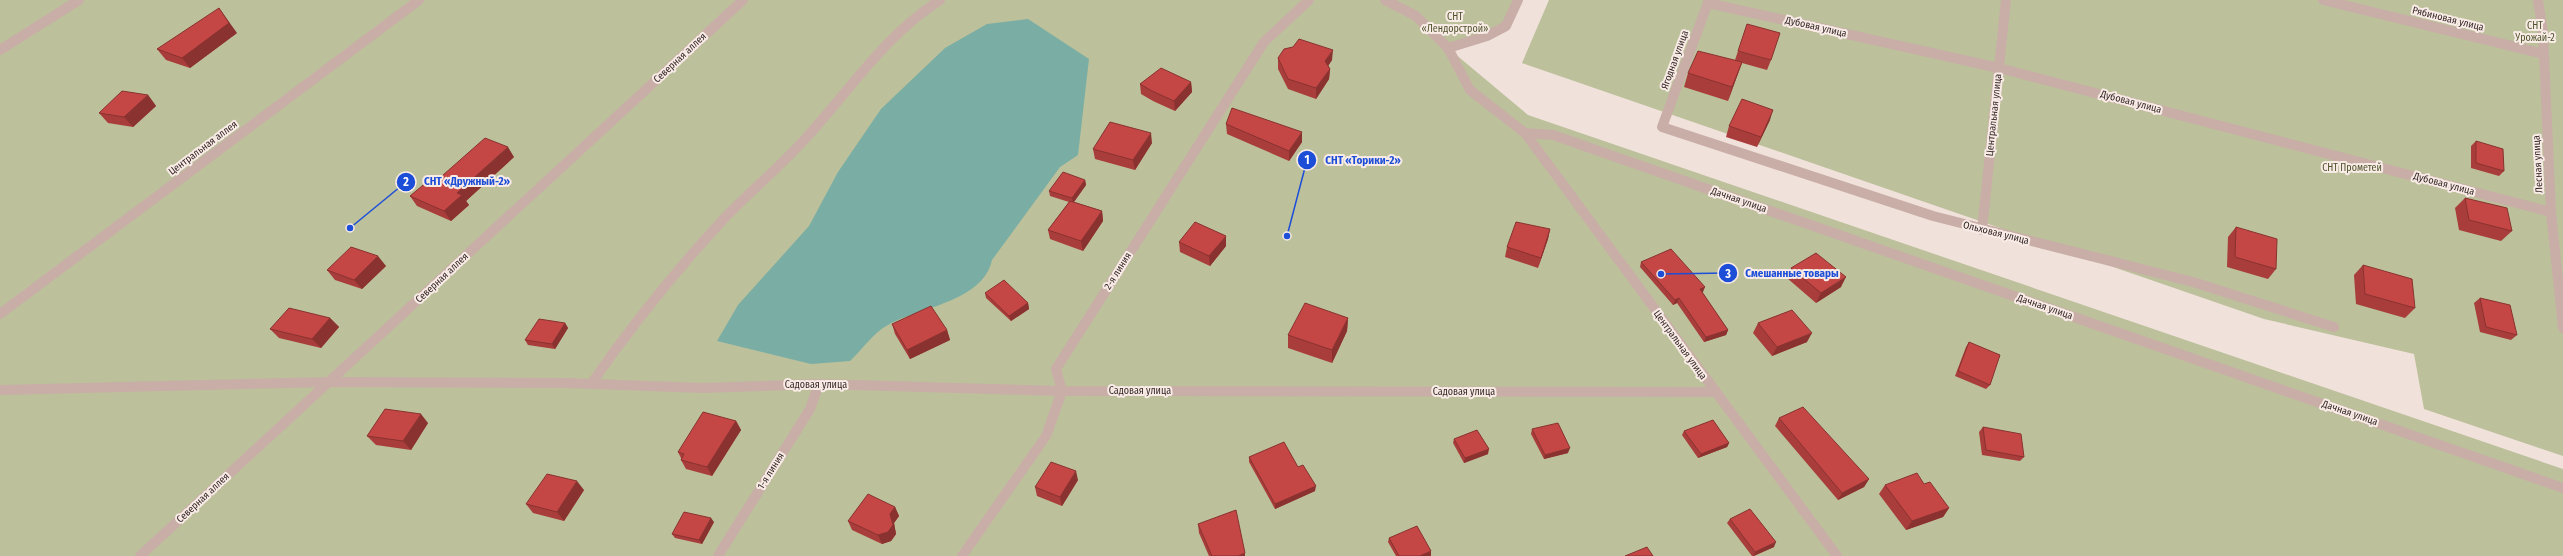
<svg xmlns="http://www.w3.org/2000/svg" width="2563" height="556" viewBox="0 0 2563 556" font-family="'Fira Sans Condensed',sans-serif">
	<style>
		.green { fill: #bcc09b }
		.water { fill: #7aaea4 }
		.lines { fill: none; stroke-linecap: round; stroke-linejoin: round }
		.service { stroke: #c9aea7; stroke-width: 10 }
		.minor { stroke: #c9aea7; stroke-width: 10 }
		.tertiary { stroke: #c9aea7; stroke-width: 10 }
		.wall { fill: #a93d3b }
		.shaded-wall { fill: #893230 }
		.building { fill: #c44745; stroke: #893230 }
		.labels { text-anchor: middle; dominant-baseline: central; stroke-width: 4; stroke-linejoin: round; paint-order: stroke }
		.park-label { font-size: 10px; fill: #4e532b; stroke: #f9ece7 }
		.street-label { font-size: 10px; fill: #362827; stroke: #f9ece7 }
		.leader { fill: none; stroke: #1d4ed8; stroke-width: 1.5 }
		.callout-dot { fill: #1d4ed8; stroke: #f9ece7; stroke-width: 1.5 }
		.mark-label { font-size: 12px; text-anchor: middle; font-weight: bold; fill: #fff }
		.callout-label { font-size: 11px; text-anchor: middle; font-weight: bold; fill: #1d4ed8; stroke: #f9ece7; stroke-width: 4; stroke-linejoin: round; paint-order: stroke }
	</style>
	<rect width="100%" height="100%" fill="#f1e1db"/>
	<g class="green">
		<path d="M0,0H1518L1506,26L1448,48L1528,115L2563,469V556H0Z"/>
		<path d="M1549,0H2563V456L2424,409L2414,354L2264,319L1522,63Z"/>
	</g>
	<path class="water" d="M1028,19L1089,59L1078,155L1060,167L992,260C983,302 919,307 888,325C874,332 862,350 850,361L811,364L717,341L738,305L809,226L838,172L881,109L945,48L987,24Z"/>
	<g class="lines">
		<path class="service" d="M591,384C630,328 673,274 720,223C747,194 779,168 806,138C850,90 884,36 940,0"/>
		<g class="minor">
			<path d="M1385,0L1416,16L1448,48L1470,90L1525,133L1837,556"/>
			<path d="M1709,0L1662,127L1933,216L2193,282L2334,327"/>
			<path d="M2323,0L2544,54"/>
			<path d="M2538,0L2543,33L2551,212L2563,328"/>
			<path d="M1708,3L1999,68L2551,212"/>
			<path d="M1448,48L1487,36L1506,26L1518,0"/>
			<path d="M0,50L79,0"/>
			<path d="M1525,133L1553,135L2563,488"/>
			<path d="M1982,230L2006,0"/>
			<path d="M0,314L419,0"/>
			<path d="M140,556L743,0"/>
			<path d="M718,556L810,409L819,384"/>
			<path d="M962,556L1046,436L1062,391L1056,369L1264,42L1309,0"/>
		</g>
		<path class="tertiary" d="M0,390L330,382L566,383L703,388L819,384L1062,391L1715,392"/>
	</g>
	<g class="wall">
		<path d="M237,33L190,68L166,60L157,49Z"/>
		<path d="M1738,51L1771,60L1767,70L1742,63L1728,101L1684,87L1688,73L1735,60Z"/>
		<path d="M1278,58L1332,60L1328,66L1330,69L1329,79L1316,99L1288,89L1278,69Z"/>
		<path d="M1191,82L1192,92L1175,111L1153,101L1141,94L1140,84Z"/>
		<path d="M148,95L156,106L133,127L108,123L99,113Z"/>
		<path d="M1770,120L1757,147L1726,137L1729,126Z"/>
		<path d="M1226,124L1302,142L1289,161L1227,134Z"/>
		<path d="M2476,141L2504,171L2499,176L2471,168V146Z"/>
		<path d="M1152,143L1135,170L1095,159L1093,149Z"/>
		<path d="M514,157L466,201L469,205L451,221L417,206L410,196L434,183Z"/>
		<path d="M1085,180L1086,185L1074,202L1102,211L1103,221L1083,251L1050,239L1048,230L1069,202L1050,196L1049,191Z"/>
		<path d="M2465,198L2512,231L2501,241L2459,230L2455,208Z"/>
		<path d="M2236,227L2276,269L2268,279L2227,267L2228,237Z"/>
		<path d="M1550,229L1548,239L1538,268L1505,257L1507,247Z"/>
		<path d="M1179,242L1226,246L1210,266L1180,252Z"/>
		<path d="M1641,262L1703,292H1702L1728,330L1726,335L1704,342L1677,303L1673,305L1640,267Z"/>
		<path d="M2363,265L2415,308L2405,318L2356,304L2354,275Z"/>
		<path d="M386,266L362,289L335,280L327,270Z"/>
		<path d="M1791,268L1841,287L1816,303L1787,278Z"/>
		<path d="M985,293L1028,303L1029,309L1011,321L986,298Z"/>
		<path d="M2480,298L2517,335L2511,340L2480,332L2474,303Z"/>
		<path d="M330,318L339,327L321,348L279,338L270,329Z"/>
		<path d="M1348,318L1347,331L1332,363L1288,348V335Z"/>
		<path d="M565,323L568,328L555,349L528,345L525,340Z"/>
		<path d="M1758,323L1807,342L1772,356L1753,333Z"/>
		<path d="M892,324L947,330L950,340L910,359L895,334Z"/>
		<path d="M1969,342L1990,385L1986,389L1955,376L1966,347Z"/>
		<path d="M1779,418L1869,479L1864,487L1838,500L1775,426Z"/>
		<path d="M736,421L741,430L712,476L686,469L681,460V458L678,452Z"/>
		<path d="M428,423L411,450L376,445L367,436Z"/>
		<path d="M1983,427L2024,457L2020,461L1982,455L1979,432Z"/>
		<path d="M1532,429L1568,453L1544,459L1531,434Z"/>
		<path d="M1684,431L1729,443L1727,447L1698,458L1682,435Z"/>
		<path d="M1454,439L1488,454L1464,463L1453,443Z"/>
		<path d="M1249,457L1298,467L1315,491L1275,509L1249,462Z"/>
		<path d="M1078,480L1062,506L1037,496L1035,487Z"/>
		<path d="M1924,484L1949,508L1943,517L1906,530L1879,494L1885,485Z"/>
		<path d="M584,490L564,521L533,513L526,504Z"/>
		<path d="M895,507L899,516L894,523L896,534L891,541L882,544L852,530L848,521Z"/>
		<path d="M1730,519L1774,547L1754,556H1752L1727,523Z"/>
		<path d="M714,522L702,544L675,538L672,534Z"/>
		<path d="M1198,524L1245,553V556H1209L1199,533Z"/>
		<path d="M1389,538L1431,556H1396L1388,542Z"/>
	</g>
	<g class="shaded-wall">
		<path d="M219,8L237,33L190,68L182,58Z"/>
		<path d="M1333,50L1332,60L1324,72L1325,61Z"/>
		<path d="M1742,62L1737,76L1728,101L1732,87Z"/>
		<path d="M1330,69L1329,79L1316,99V88Z"/>
		<path d="M1191,82L1192,92L1175,111L1174,101Z"/>
		<path d="M148,95L156,106L133,127L124,117Z"/>
		<path d="M1773,110L1770,120L1757,147L1761,137Z"/>
		<path d="M1302,132V142L1289,161V151Z"/>
		<path d="M1151,133L1152,143L1135,170L1133,160Z"/>
		<path d="M508,147L514,157L466,201L469,205L451,221L444,211L457,193Z"/>
		<path d="M1085,180L1086,185L1073,203L1072,198Z"/>
		<path d="M1102,211L1103,221L1083,251L1081,241Z"/>
		<path d="M1550,229L1548,239L1538,268L1541,258Z"/>
		<path d="M1226,236V246L1210,266L1209,256Z"/>
		<path d="M378,256L386,266L362,289L354,280Z"/>
		<path d="M1846,277L1841,287L1816,303L1821,293Z"/>
		<path d="M1705,287L1703,292L1698,294L1700,289Z"/>
		<path d="M1679,298L1677,303L1673,305L1675,300Z"/>
		<path d="M1028,303L1029,309L1011,321L1009,316Z"/>
		<path d="M330,318L339,327L321,348L312,339Z"/>
		<path d="M1348,318L1347,331L1332,363V350Z"/>
		<path d="M565,323L568,328L555,349L552,344Z"/>
		<path d="M947,330L950,340L910,359L907,350Z"/>
		<path d="M1728,330L1726,335L1704,342L1706,337Z"/>
		<path d="M1812,333L1807,342L1772,356L1777,347Z"/>
		<path d="M421,414L428,423L411,450L403,441Z"/>
		<path d="M736,421L741,430L712,476L707,467Z"/>
		<path d="M1729,443L1727,447L1698,458L1701,454Z"/>
		<path d="M1570,448L1568,453L1544,459L1545,455Z"/>
		<path d="M1489,449L1488,454L1464,463L1465,458Z"/>
		<path d="M1076,471L1078,480L1062,506L1060,497Z"/>
		<path d="M1869,479L1864,487L1838,500L1842,493Z"/>
		<path d="M577,481L584,490L564,521L557,512Z"/>
		<path d="M1316,486L1315,491L1275,509V504Z"/>
		<path d="M895,507L899,516L894,523L896,534L891,541L882,544L878,535L890,514Z"/>
		<path d="M1949,508L1943,517L1906,530L1912,521Z"/>
		<path d="M711,518L714,522L702,544L699,540Z"/>
		<path d="M1776,542L1774,547L1753,556L1755,552Z"/>
		<path d="M1431,551V556H1420Z"/>
		<path d="M1245,553V556H1238Z"/>
	</g>
	<g class="building">
		<path d="M219,8L229,23L182,58L157,49Z"/>
		<path d="M1747,24L1780,33L1771,60L1738,51Z"/>
		<path d="M1299,39L1333,50L1325,61L1330,69L1316,88L1288,79L1278,58L1284,49L1293,47Z"/>
		<path d="M1698,51L1742,62L1732,87L1688,73Z"/>
		<path d="M1161,68L1191,82L1174,101L1152,91L1140,84Z"/>
		<path d="M122,91L148,95L124,117L99,113Z"/>
		<path d="M1742,99L1773,110L1761,137L1729,126Z"/>
		<path d="M1232,108L1302,132L1289,151L1226,124Z"/>
		<path d="M1110,122L1151,133L1133,160L1093,149Z"/>
		<path d="M485,138L508,147L457,193L462,195L444,211L410,196L428,181L434,183Z"/>
		<path d="M2476,141L2503,149L2504,171L2476,163Z"/>
		<path d="M1063,172L1085,180L1072,198L1049,191Z"/>
		<path d="M2465,198L2507,208L2512,231L2469,220Z"/>
		<path d="M1070,201L1102,211L1081,241L1048,230Z"/>
		<path d="M1195,222L1226,236L1209,256L1179,242Z"/>
		<path d="M1516,222L1550,229L1541,258L1507,247Z"/>
		<path d="M2236,227L2277,239L2276,269L2235,257Z"/>
		<path d="M351,247L378,256L354,280L327,270Z"/>
		<path d="M1671,249L1705,287L1700,289L1728,330L1706,337L1679,298L1675,300L1641,262Z"/>
		<path d="M1816,253L1846,277L1821,293L1791,268Z"/>
		<path d="M2363,265L2412,279L2415,308L2365,294Z"/>
		<path d="M1004,280L1028,303L1009,316L985,293Z"/>
		<path d="M2480,298L2510,305L2517,335L2486,327Z"/>
		<path d="M1305,303L1348,318L1332,350L1288,335Z"/>
		<path d="M931,306L947,330L907,350L892,324Z"/>
		<path d="M289,308L330,318L312,339L270,329Z"/>
		<path d="M1792,310L1812,333L1777,347L1758,323Z"/>
		<path d="M539,319L565,323L552,344L525,340Z"/>
		<path d="M1969,342L2000,355L1990,385L1958,371Z"/>
		<path d="M1803,407L1869,479L1842,493L1779,418Z"/>
		<path d="M385,409L421,414L403,441L367,436Z"/>
		<path d="M703,412L736,421L707,467L681,460L684,454L678,452Z"/>
		<path d="M1713,420L1729,443L1701,454L1684,431Z"/>
		<path d="M1558,423L1570,448L1545,455L1532,429Z"/>
		<path d="M1983,427L2021,434L2024,457L1986,450Z"/>
		<path d="M1477,430L1489,449L1465,458L1454,439Z"/>
		<path d="M1284,442L1298,467L1303,465L1316,486L1275,504L1249,457Z"/>
		<path d="M1051,462L1076,471L1060,497L1035,487Z"/>
		<path d="M1917,473L1924,484L1930,482L1949,508L1912,521L1885,485Z"/>
		<path d="M547,474L577,481L557,512L526,504Z"/>
		<path d="M868,494L895,507L890,514L893,525L888,532L878,535L848,521Z"/>
		<path d="M1750,509L1776,542L1755,552L1730,519Z"/>
		<path d="M1236,510L1245,553L1238,556H1212L1198,524Z"/>
		<path d="M684,512L711,518L699,540L672,534Z"/>
		<path d="M1417,526L1431,551L1420,556H1399L1389,538Z"/>
		<path d="M1647,547L1653,556H1625Z"/>
	</g>
	<g class="labels">
		<g class="park-label">
			<text x="1455" y="17">СНТ<tspan x="1455" dy="12">«Лендорстрой»</tspan></text>
			<text x="2535" y="26">СНТ<tspan x="2535" dy="12">Урожай-2</tspan></text>
			<text x="2352" y="168">СНТ Прометей</text>
		</g>
		<g class="street-label">
			<text transform="translate(2448 19) rotate(14)">Рябиновая улица</text>
			<text transform="translate(1816 27) rotate(13)">Дубовая улица</text>
			<text transform="translate(680 58) rotate(-43)">Северная аллея</text>
			<text transform="translate(1675 60) rotate(-70)">Ягодная улица</text>
			<text transform="translate(2131 102) rotate(15)">Дубовая улица</text>
			<text transform="translate(1994 115) rotate(-84)">Центральная улица</text>
			<text transform="translate(203 148) rotate(-37)">Центральная аллея</text>
			<text transform="translate(2538 164) rotate(-93)">Лесная улица</text>
			<text transform="translate(2444 184) rotate(15)">Дубовая улица</text>
			<text transform="translate(1739 200) rotate(19)">Дачная улица</text>
			<text transform="translate(1996 233) rotate(14)">Ольховая улица</text>
			<text transform="translate(1118 271) rotate(-58)">2-я линия</text>
			<text transform="translate(442 278) rotate(-43)">Северная аллея</text>
			<text transform="translate(2045 307) rotate(19)">Дачная улица</text>
			<text transform="translate(1680 345) rotate(54)">Центральная улица</text>
			<text x="816" y="385">Садовая улица</text>
			<text x="1140" y="391">Садовая улица</text>
			<text x="1464" y="392">Садовая улица</text>
			<text transform="translate(2350 413) rotate(19)">Дачная улица</text>
			<text transform="translate(771 471) rotate(-58)">1-я линия</text>
			<text transform="translate(203 498) rotate(-43)">Северная аллея</text>
		</g>
	</g>
	<path class="leader" d="M1287 236L1307 160M350 228L406 182M1661 274L1728 273"/>
	<g class="callout-dot">
		<circle cx="1287" cy="236" r="4"/>
		<circle cx="350" cy="228" r="4"/>
		<circle cx="1661" cy="274" r="4"/>
		<circle cx="1307" cy="160" r="10"/>
		<circle cx="406" cy="182" r="10"/>
		<circle cx="1728" cy="273" r="10"/>
	</g>
	<g class="mark-label">
		<text x="1307" y="164">1</text>
		<text x="406" y="186">2</text>
		<text x="1728" y="278">3</text>
	</g>
	<g class="callout-label">
		<text x="1363" y="164">СНТ «Торики-2»</text>
		<text x="467" y="185">СНТ «Дружный-2»</text>
		<text x="1792" y="277">Смешанные товары</text>
	</g>
</svg>
